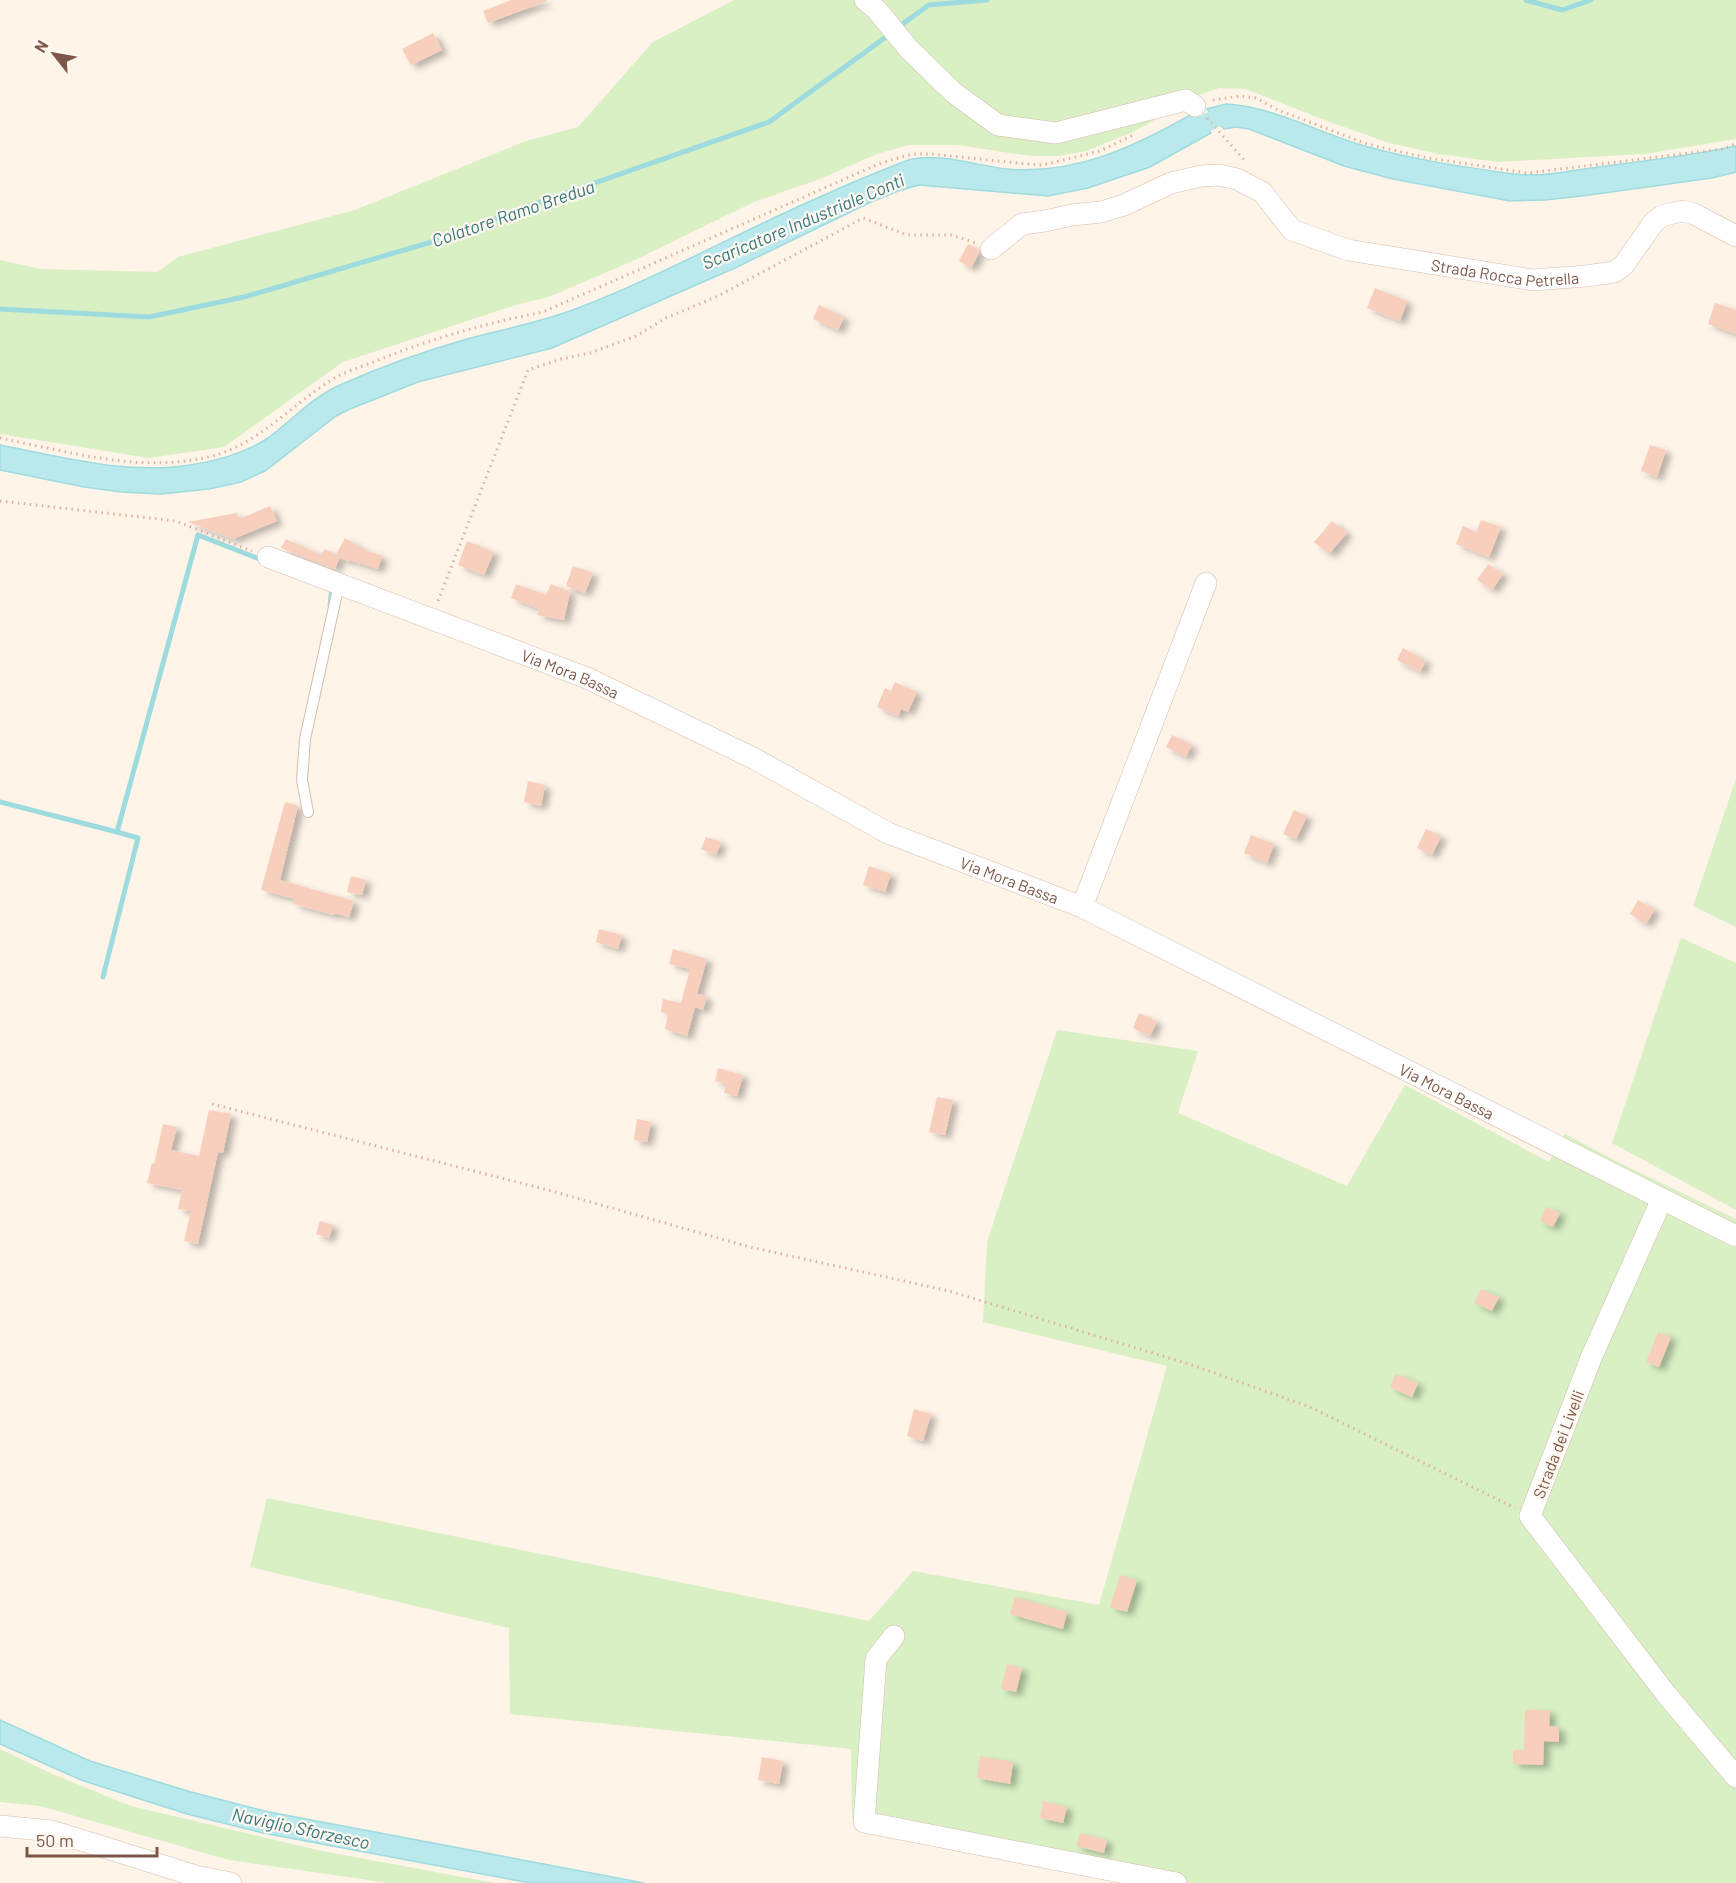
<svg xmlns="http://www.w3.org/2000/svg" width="1736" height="1883" viewBox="0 0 1736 1883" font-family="Barlow,sans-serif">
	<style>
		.green { fill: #d9efc4 }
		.water { fill: #b9e9ec; stroke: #9edbdf; stroke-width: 1.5 }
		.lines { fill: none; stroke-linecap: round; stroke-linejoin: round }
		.stream { stroke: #9edbdf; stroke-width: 5 }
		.canal { stroke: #b9e9ec; stroke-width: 18 }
		.building { fill: #f8cebc; filter: url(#shadow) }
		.lane-casing { stroke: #d5bcaf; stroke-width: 12 }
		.street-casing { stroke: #d5bcaf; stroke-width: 22 }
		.path { stroke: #deb19e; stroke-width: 3; stroke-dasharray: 1.5 4.5; stroke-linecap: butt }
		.lane { stroke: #fff; stroke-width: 10 }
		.street { stroke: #fff; stroke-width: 21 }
		.labels { text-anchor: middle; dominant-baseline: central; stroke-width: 4.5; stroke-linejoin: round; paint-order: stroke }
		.street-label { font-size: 16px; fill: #7d5648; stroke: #fff8f1 }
		.water-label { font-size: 18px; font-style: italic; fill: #36777c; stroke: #fff8f1 }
	</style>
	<defs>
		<filter id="shadow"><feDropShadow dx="6" dy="4" stdDeviation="3" flood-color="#0004"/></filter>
	</defs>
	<rect width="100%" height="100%" fill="#fff4e8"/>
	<g class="green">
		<path d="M734,0H1736V139L1645,154L1498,162L1438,154L1389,143L1319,118L1246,89L1219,88L1199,95L1133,132L1086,151L1059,156H1030L958,145H909L877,154L820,179L754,202L637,259L549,297L519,304L343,362L224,447L149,458L0,434V260L41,269L158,272L178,257L355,210L526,141L578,127L653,42Z"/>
		<path d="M1736,779V927L1693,906Z"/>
		<path d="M1681,938L1736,963V1210L1612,1143Z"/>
		<path d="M1057,1030L1198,1051L1178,1113L1347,1186L1405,1085L1549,1162L1565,1134L1620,1163L1736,1219V1883H1164L852,1819L851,1749L510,1714L509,1628L250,1567L267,1498L869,1621L913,1571L1099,1605L1167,1366L983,1322L987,1242Z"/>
		<path d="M0,1749L55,1775L131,1806L322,1851L495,1883H389L229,1860L40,1806L0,1802Z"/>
	</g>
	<g class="water">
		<path d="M1226,104C1276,107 1318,133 1365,146C1414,160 1464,167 1514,174C1542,177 1570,171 1598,167C1644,161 1690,156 1736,146V172L1712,178L1582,196L1545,200L1510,201L1393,179L1344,166L1249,129L1236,127L1224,129L1207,109Z"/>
		<path d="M1194,113L1211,133L1150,167L1088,188L1048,196L919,185L898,191L871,202L735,268L552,348L418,382L350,409L336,416L265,471L241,482L209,489L161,494L122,492L84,487L0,470V445C62,457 126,475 190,465C217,461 245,453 268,438C292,420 313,397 340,385C380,367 425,351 467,339C504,329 542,322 578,308C664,275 744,229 829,193C848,184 868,176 888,168C896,165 904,161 912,159C941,153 978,166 1007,169C1076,175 1136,146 1194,113Z"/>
		<path d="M0,1720L90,1761L191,1792L269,1812L644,1883H530L263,1833L187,1814L81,1780L0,1744Z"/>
	</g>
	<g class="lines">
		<g class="stream">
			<path d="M1526,0L1562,10L1591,0"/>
			<path d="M897,28L929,5L987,0"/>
			<path d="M0,309L149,317L244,297L445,238L543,201L769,122L890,34"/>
			<path d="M329,586L332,587L330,605"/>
			<path d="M0,802L117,832L198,535L262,560"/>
			<path d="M103,977L138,838L117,832"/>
		</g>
		<path class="canal" d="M1183,135C1201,127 1217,113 1237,116"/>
	</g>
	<g class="building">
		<path d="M511,0H546L547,1L488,23L483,11Z"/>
		<path d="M433,33L442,50L411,65L402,49Z"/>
		<path d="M968,244L978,249L979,253L971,268L959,261Z"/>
		<path d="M1375,288L1407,301L1400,321L1367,308Z"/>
		<path d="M1715,303L1736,310V334L1708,324Z"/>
		<path d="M819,305L844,317L838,330L813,319Z"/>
		<path d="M1650,445L1666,450L1657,477L1641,471Z"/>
		<path d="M270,506L277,521L233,539L188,522L237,513L239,519Z"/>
		<path d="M1481,520L1501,527L1489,557L1456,544L1463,526L1476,532Z"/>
		<path d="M1332,521L1347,533L1329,554L1314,542Z"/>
		<path d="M345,538L362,548V549L382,556L378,569L349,560V562L336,555Z"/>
		<path d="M286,539L321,555L325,549L340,557L335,569L281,548Z"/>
		<path d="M467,541L494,552L484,575L458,565Z"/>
		<path d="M1488,564L1503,574L1492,590L1477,580Z"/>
		<path d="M573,566L593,573L585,593L566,586Z"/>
		<path d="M516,584L546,595L551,584L570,592L564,620L537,615L540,609L511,598Z"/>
		<path d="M1403,648L1426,661L1420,672L1397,660Z"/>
		<path d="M895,682L917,692L908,712L901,709L898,716L877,707L885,688L891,691Z"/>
		<path d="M1172,735L1192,745L1186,757L1166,747Z"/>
		<path d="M528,781L545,785L541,806L524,802Z"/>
		<path d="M285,802L298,806L280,880L354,901L349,917L335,913L334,915L294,904L295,899L261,890Z"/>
		<path d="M1294,810L1307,816L1296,839L1283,834Z"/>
		<path d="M1426,829L1441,836L1432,855L1417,848Z"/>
		<path d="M1251,835L1274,844L1267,863L1244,853Z"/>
		<path d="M706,837L721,842L716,855L701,849Z"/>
		<path d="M869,866L891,874L885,892L863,885Z"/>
		<path d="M351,876L366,880L362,895L347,892Z"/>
		<path d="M1638,900L1655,909L1646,924L1630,914Z"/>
		<path d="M599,929L622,935L618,949L596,942Z"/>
		<path d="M673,949L707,959L697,994L707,996L703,1010L695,1007L687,1036L665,1029L668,1014L661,1012L663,999L681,1003L690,969L669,964Z"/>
		<path d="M1139,1013L1157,1021L1150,1036L1133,1028Z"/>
		<path d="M718,1068L743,1075L737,1096L724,1093L726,1084L715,1081Z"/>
		<path d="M937,1097L953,1100L945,1135L929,1132Z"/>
		<path d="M209,1110L231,1114L223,1153L218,1152L198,1244L184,1241L191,1211L178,1209L182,1190L147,1183L152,1163L154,1164L163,1124L177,1127L171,1150L199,1156Z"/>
		<path d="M637,1119L651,1122L647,1142L634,1140Z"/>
		<path d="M1546,1207L1560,1213L1553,1227L1540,1221Z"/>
		<path d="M320,1221L333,1225L329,1238L316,1234Z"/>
		<path d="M1481,1289L1499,1297L1492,1311L1474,1303Z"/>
		<path d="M1658,1332L1671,1337L1659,1367L1646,1362Z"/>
		<path d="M1396,1374L1418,1383L1412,1397L1390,1387Z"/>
		<path d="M914,1409L931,1414L923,1441L907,1436Z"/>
		<path d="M1120,1575L1137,1580L1127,1612L1110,1607Z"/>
		<path d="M1015,1597L1067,1612L1063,1629L1010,1614Z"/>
		<path d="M1007,1664L1022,1668L1016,1692L1001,1689Z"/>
		<path d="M1525,1710H1550L1549,1726L1559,1727V1742L1544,1741L1543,1765L1513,1764V1750H1524Z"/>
		<path d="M980,1756L1013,1762L1010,1784L977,1778Z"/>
		<path d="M762,1757L783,1761L779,1784L758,1780Z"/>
		<path d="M1043,1801L1067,1807L1063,1823L1040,1818Z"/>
		<path d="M1080,1833L1107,1840L1104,1853L1076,1846Z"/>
	</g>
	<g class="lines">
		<g class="lane-casing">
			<path id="lane" d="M308,812L302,780L305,739L339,584"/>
		</g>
		<g class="street-casing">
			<g id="street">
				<path d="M865,0L877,10L908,48L954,93L998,125L1056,133L1186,100L1195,106"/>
				<path id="s1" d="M991,249L1022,224L1045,221L1072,215L1101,212L1124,205L1171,183L1201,176L1219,175L1237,179L1262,192L1292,230L1348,250L1533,280L1586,276L1614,272L1623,266L1654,222L1662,216L1673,213L1683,211L1694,214L1736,236"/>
				<path id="s2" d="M268,557L587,678L755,759L888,833L1082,907L1736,1236"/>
				<path d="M1082,907L1206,583"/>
				<path d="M1662,1199L1591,1358L1530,1516L1666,1694L1736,1777"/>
				<path d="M894,1636L876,1659L864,1822L1176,1883"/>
				<path d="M0,1826L52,1831L196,1876L231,1883"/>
			</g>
		</g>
		<g class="path">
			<path d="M1213,100L1240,96L1256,98L1278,110L1367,144L1428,158L1528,173L1722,149L1736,144"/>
			<path d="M1207,118L1246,162"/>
			<path d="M0,438C70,452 146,475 216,455C261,442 298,399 338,376C352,369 367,365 381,359C433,338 487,323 543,312L881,163L912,154H932L1027,164L1043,165L1100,151L1135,134"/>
			<path d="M0,501L176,521L252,551"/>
			<path d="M438,601L528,370L561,359L590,353L636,336L666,318L718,296L863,218L907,235H951L976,243"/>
			<path d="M212,1104L548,1190L750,1247L949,1291L1192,1365L1310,1407L1515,1508"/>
		</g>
		<use href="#lane" class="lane"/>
		<use href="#street" class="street"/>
	</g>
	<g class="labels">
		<g class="street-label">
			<text stroke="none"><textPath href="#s1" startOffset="558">Strada Rocca Petrella</textPath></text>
			<text stroke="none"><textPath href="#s2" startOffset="324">Via Mora Bassa</textPath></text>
			<text stroke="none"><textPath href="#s2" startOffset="810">Via Mora Bassa</textPath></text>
			<text stroke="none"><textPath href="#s2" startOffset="1296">Via Mora Bassa</textPath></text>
			<text transform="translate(1558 1444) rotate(-69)">Strada dei Livelli</text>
		</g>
		<g class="water-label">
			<text transform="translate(513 213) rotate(-19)">Colatore Ramo Bredua</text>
			<text transform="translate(803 221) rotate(-23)">Scaricatore Industriale Conti</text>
			<text transform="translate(301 1828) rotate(12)">Naviglio Sforzesco</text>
		</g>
	</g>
	<g transform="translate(54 54) rotate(301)" stroke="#fff8f1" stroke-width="4.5" paint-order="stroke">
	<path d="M0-4.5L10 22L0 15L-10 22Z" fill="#7d5648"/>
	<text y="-9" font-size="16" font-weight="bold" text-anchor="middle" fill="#7d5648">N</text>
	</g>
	<path d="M27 1847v9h130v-9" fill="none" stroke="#7d5648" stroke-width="3"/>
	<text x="36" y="1847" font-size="18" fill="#7d5648" stroke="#fff8f1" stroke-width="4.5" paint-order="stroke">50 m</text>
</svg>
